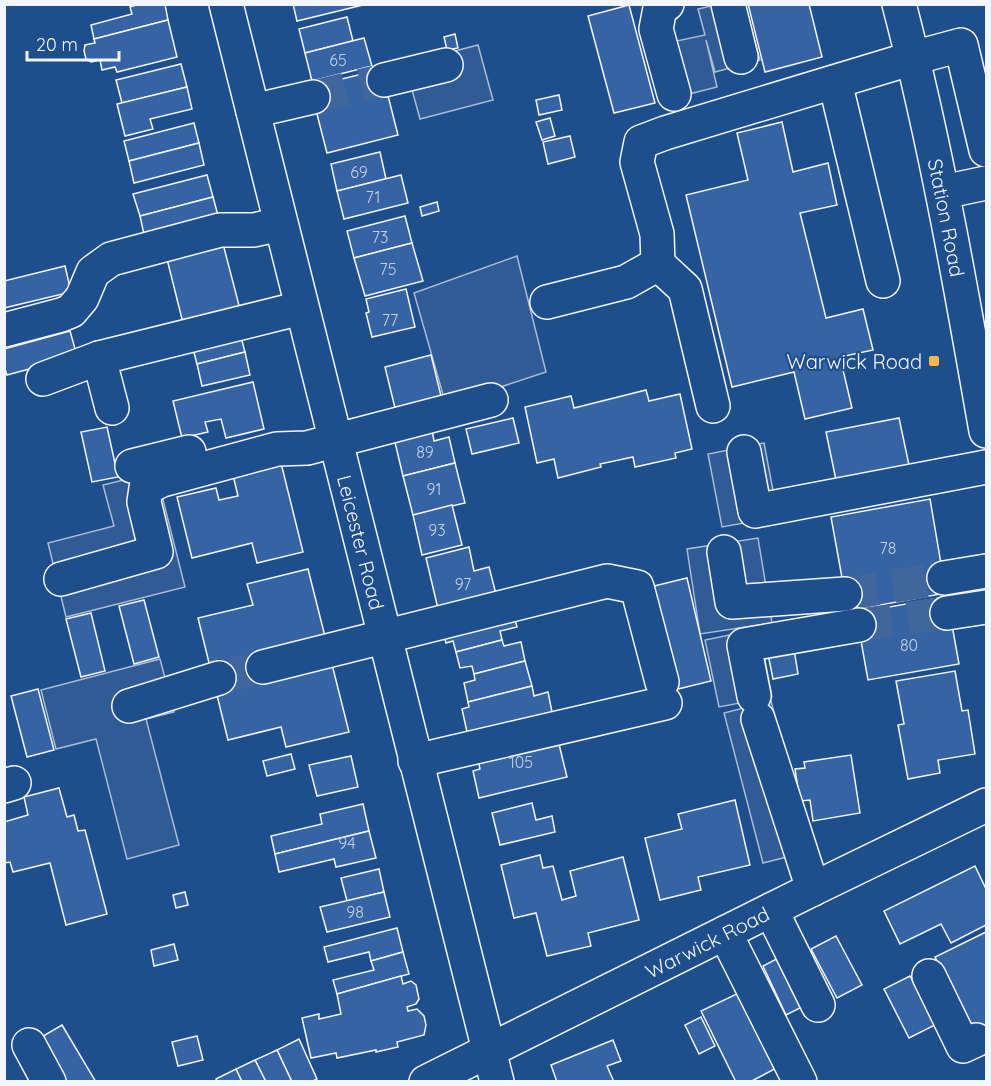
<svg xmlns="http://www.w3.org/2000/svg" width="991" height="1086" viewBox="0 0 991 1086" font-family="Quicksand,sans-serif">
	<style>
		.built { fill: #305b95; stroke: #a8bbd7; stroke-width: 1.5 }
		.building { fill: #3563a3; stroke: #f2f6ff; stroke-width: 1.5 }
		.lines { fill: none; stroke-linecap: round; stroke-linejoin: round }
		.minor-tunnel { stroke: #3f679d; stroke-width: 33; stroke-dasharray: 33 16; stroke-linecap: butt }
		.minor-casing { stroke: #f2f6ff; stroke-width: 36 }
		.major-casing { stroke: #f2f6ff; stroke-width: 36 }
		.minor { stroke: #1f4e8c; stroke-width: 33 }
		.major { stroke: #1f4e8c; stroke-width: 33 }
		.poi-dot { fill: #ffb74d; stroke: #1f4e8c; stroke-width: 2 }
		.labels { text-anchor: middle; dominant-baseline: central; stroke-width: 4.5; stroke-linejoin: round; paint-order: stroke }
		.number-label { font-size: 16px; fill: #c3d1e8 }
		.street-label { font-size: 20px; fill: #f2f6ff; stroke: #1f4e8c }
		.poi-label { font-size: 20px; fill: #f2f6ff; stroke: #1f4e8c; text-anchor: end }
	</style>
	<rect width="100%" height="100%" fill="#1f4e8c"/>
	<g class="built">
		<path d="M715,5H745L760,60L715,72L706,40L717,87L685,95L672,42L705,35L698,9Z"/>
		<path d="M478,45L493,100L420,119L405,64Z"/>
		<path d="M517,256L546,372L446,405L414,293Z"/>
		<path d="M764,443L778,517L722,527L708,454Z"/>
		<path d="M156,472L185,587L66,617L48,543L114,526L103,485Z"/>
		<path d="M758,538L772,623L700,634L687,549Z"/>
		<path d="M759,629L772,697L719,707L705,640Z"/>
		<path d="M160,659L174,712L146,719L179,845L127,859L96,739L56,749L41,690Z"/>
		<path d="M771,701L810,851L763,863L724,713Z"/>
	</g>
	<g class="building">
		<path d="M139,4H165L168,20L94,39L91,25L132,14L130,7Z"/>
		<path d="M293,4H367L297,21Z"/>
		<path d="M748,4H809L822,57L765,72Z"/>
		<path d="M629,5L655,103L614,113L588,16Z"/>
		<path d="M347,17L353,41L305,53L299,29Z"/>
		<path d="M168,20L177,57L117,72L115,67L102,70L100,60L91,62L86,59L84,51L85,45L95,43L94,39Z"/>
		<path d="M455,34L458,48L447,50L444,37Z"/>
		<path d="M364,38L372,66L312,81L305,53Z"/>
		<path d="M181,64L187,87L122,103L116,80Z"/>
		<path d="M370,72L373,83L384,80L398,135L327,153L310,87Z"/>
		<path d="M187,87L192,109L150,119L153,129L125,136L117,104Z"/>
		<path d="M559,95L562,110L539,115L536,100Z"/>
		<path d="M550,118L555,136L542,140L536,122Z"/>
		<path d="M782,122L793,172L828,163L837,205L800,213L826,318L863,309L873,350L840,357L852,408L805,419L794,372L732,387L686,195L748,180L737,133Z"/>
		<path d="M194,123L199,143L129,161L124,141Z"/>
		<path d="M570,136L575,157L548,164L543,142Z"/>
		<path d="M199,143L204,165L134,183L129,161Z"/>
		<path d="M380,152L386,179L337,191L331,164Z"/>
		<path d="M207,175L213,197L140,216L133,194Z"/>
		<path d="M401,175L408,203L344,219L337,191Z"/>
		<path d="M213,197L219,219L145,239L140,216Z"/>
		<path d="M437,202L439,211L422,216L420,207Z"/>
		<path d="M405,216L412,243L354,258L347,231Z"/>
		<path d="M222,240L241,313L184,327L166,255Z"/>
		<path d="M412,243L423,281L365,296L354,258Z"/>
		<path d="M65,266L71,292L4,308V281Z"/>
		<path d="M406,289L415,327L372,337L366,313L369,312L366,299Z"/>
		<path d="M239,330L245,352L197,364L191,341Z"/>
		<path d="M70,331L77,356L7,375L4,366V349Z"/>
		<path d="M245,352L250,375L202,386L197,364Z"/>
		<path d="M431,355L442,400L396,412L385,367Z"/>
		<path d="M253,382L264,429L226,438L221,419L205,422L208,432L182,438L173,401Z"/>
		<path d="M646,390L649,401L680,394L692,449L675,453L676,458L635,467L633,457L600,464L601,467L558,478L554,459L537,463L525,407L571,396L574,408Z"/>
		<path d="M513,418L519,443L472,454L466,429Z"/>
		<path d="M899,418L909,465L836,480L826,432Z"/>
		<path d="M431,424L434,441L449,437L455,463L403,476L393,434Z"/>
		<path d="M107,427L118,477L92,482L81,432Z"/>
		<path d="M281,463L303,552L257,563L252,543L192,558L177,497L216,488L219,500L238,496L233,475Z"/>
		<path d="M455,463L465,503L413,515L403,476Z"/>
		<path d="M930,499L946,593L848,611L831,517Z"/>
		<path d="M452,505L462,545L422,555L413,515Z"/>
		<path d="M469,547L474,571L489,567L497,598L439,613L426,558Z"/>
		<path d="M308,569L349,732L286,747L281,727L228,740L198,618L253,605L247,584Z"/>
		<path d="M687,578L711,681L678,689L654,586Z"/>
		<path d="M944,597L952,625L959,664L868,680L856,613Z"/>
		<path d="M144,600L159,657L134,664L119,606Z"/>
		<path d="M512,608L517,627L500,631L502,640L456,652L453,641L446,643L441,625Z"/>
		<path d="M91,613L105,671L81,677L66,619Z"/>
		<path d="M502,640L504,646L521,642L525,661L474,674L472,666L460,668L456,652Z"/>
		<path d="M794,649L798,674L773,679L768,654Z"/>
		<path d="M525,661L532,686L468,702L464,683L475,680L474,674Z"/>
		<path d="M955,671L962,711L968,710L975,754L938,760L940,773L908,779L898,725L904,724L896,681Z"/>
		<path d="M532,686L534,696L548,692L552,712L467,732L462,709L469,707L468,702Z"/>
		<path d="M38,689L54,750L27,757L11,696Z"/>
		<path d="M557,736L567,777L479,798L473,771L480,769L477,755Z"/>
		<path d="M291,754L295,769L267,776L263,761Z"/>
		<path d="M851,755L860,813L813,821L810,800L800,801L795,769L805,768L804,762Z"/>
		<path d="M351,756L358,787L317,796L309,765Z"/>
		<path d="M59,788L67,817L74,815L78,831L85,830L107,914L66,925L50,863L13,872L10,862L4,863V822L28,815L24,797Z"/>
		<path d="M735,800L750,865L698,877L701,890L660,900L645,838L682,829L678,814Z"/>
		<path d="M532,803L536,820L552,816L555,832L500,845L492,813Z"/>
		<path d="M363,804L369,831L275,854L271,836L322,824L320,814Z"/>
		<path d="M369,831L376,858L336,867L334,859L279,872L275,854Z"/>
		<path d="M540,855L543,868L553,866L562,900L576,896L570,871L623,857L639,920L588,933L591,946L547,956L536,913L514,918L501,865Z"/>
		<path d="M975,866L986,889V925L951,943L941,924L900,944L884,911Z"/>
		<path d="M379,869L384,892L347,901L341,878Z"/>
		<path d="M185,892L188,905L176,908L173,895Z"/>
		<path d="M384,892L390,917L327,932L320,907Z"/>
		<path d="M397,928L403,952L371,961L369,952L328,962L324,947Z"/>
		<path d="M986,932V1045L980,1048L935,957Z"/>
		<path d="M836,936L862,985L837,998L811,949Z"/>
		<path d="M174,944L178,960L154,966L151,950Z"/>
		<path d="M403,952L409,974L337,994L333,980L374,970L371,961Z"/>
		<path d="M784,955L808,1004L786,1015L763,966Z"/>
		<path d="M401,976L403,984L411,981L416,985L419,999L416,1004L407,1007L408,1011L417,1009L424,1016L426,1025L424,1035L397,1042L398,1047L376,1052V1050L337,1058L336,1053L311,1058L302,1018L319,1014V1019L341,1014L337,994Z"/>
		<path d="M910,976L935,1025L909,1038L884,989Z"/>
		<path d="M745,990L782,1065L750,1082H736L701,1011Z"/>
		<path d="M701,1017L715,1046L699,1054L685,1025Z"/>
		<path d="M62,1025L96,1082H63L38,1039Z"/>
		<path d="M197,1036L203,1060L178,1066L172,1042Z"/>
		<path d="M299,1039L317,1079L311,1082H292L277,1050Z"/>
		<path d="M613,1040L621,1061L607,1066L614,1082H557L551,1065Z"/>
		<path d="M277,1050L292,1082H266L255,1060Z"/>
		<path d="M255,1060L266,1082H242L236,1069Z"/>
		<path d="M236,1069L242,1082H217L216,1079Z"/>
	</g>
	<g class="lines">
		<g class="minor-tunnel">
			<path d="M313,97L384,80"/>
			<path d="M845,594L944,578"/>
			<path d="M859,625L947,613"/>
			<path d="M219,678L263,667"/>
		</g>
		<g class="minor-casing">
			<g id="minor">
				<path id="s1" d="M226,4L497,1082"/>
				<path d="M667,4L660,8L656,29L674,94"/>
				<path d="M728,4L741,57"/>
				<path d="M384,80L446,65"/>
				<path d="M835,82L883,281"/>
				<path d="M253,111L313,97"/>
				<path d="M943,192L986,183"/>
				<path d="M658,264L685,289L713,406"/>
				<path d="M547,302L626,282L658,264L657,234L637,162L641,142L665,133L913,58L961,45L986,150"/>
				<path d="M4,330L61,315L71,311L82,298L93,272L111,259L220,230H254L281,224"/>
				<path d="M99,358L112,408"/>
				<path d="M43,379L99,358L301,308"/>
				<path d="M744,452L755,511L986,467"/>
				<path d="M132,466L189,452"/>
				<path d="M724,552L732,602L845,594"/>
				<path d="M944,578L986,571"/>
				<path d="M61,579L156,552L144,502L146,488L162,480L277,449L307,448L491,400"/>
				<path d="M947,613L986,607"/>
				<path d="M263,667L607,581L637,587L662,682"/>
				<path d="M754,696L744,645L859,625"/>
				<path d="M129,706L219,678"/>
				<path d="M758,719L813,889"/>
				<path d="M415,761L665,703"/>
				<path d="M4,786L14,783"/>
				<path d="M771,910L818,1005"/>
				<path d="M725,933L800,1082"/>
				<path d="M929,976L963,1046L976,1040"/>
				<path d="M29,1045L49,1082"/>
				<path id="s2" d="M426,1082L813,889L986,805"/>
			</g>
		</g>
		<g class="major-casing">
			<g id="major">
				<path id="s3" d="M899,4C936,145 961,288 986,431"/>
			</g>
		</g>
		<use href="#minor" class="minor"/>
		<use href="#major" class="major"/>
	</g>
	<rect class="poi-dot" x="928" y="355" width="12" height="12" rx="3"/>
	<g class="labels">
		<g class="number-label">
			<text x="338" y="60">65</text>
			<text x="359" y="172">69</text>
			<text x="373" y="197">71</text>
			<text x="380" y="237">73</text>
			<text x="388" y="269">75</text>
			<text x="390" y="320">77</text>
			<text x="425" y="452">89</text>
			<text x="434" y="489">91</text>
			<text x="437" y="530">93</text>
			<text x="888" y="548">78</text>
			<text x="463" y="584">97</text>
			<text x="909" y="645">80</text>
			<text x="521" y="762">105</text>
			<text x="347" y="843">94</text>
			<text x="355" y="912">98</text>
		</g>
		<g class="street-label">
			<text stroke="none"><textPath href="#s3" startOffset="219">Station Road</textPath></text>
			<text stroke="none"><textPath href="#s1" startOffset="555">Leicester Road</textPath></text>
			<text stroke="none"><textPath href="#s2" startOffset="314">Warwick Road</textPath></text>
		</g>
		<g class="poi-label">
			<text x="922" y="361">Warwick Road</text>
		</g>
	</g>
	<rect width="991" height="1086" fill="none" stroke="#f2f6ff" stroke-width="12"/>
	<path d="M27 51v9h92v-9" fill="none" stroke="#f2f6ff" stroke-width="3"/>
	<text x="36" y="51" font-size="18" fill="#f2f6ff" stroke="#1f4e8c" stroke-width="4.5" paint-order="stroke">20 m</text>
</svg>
